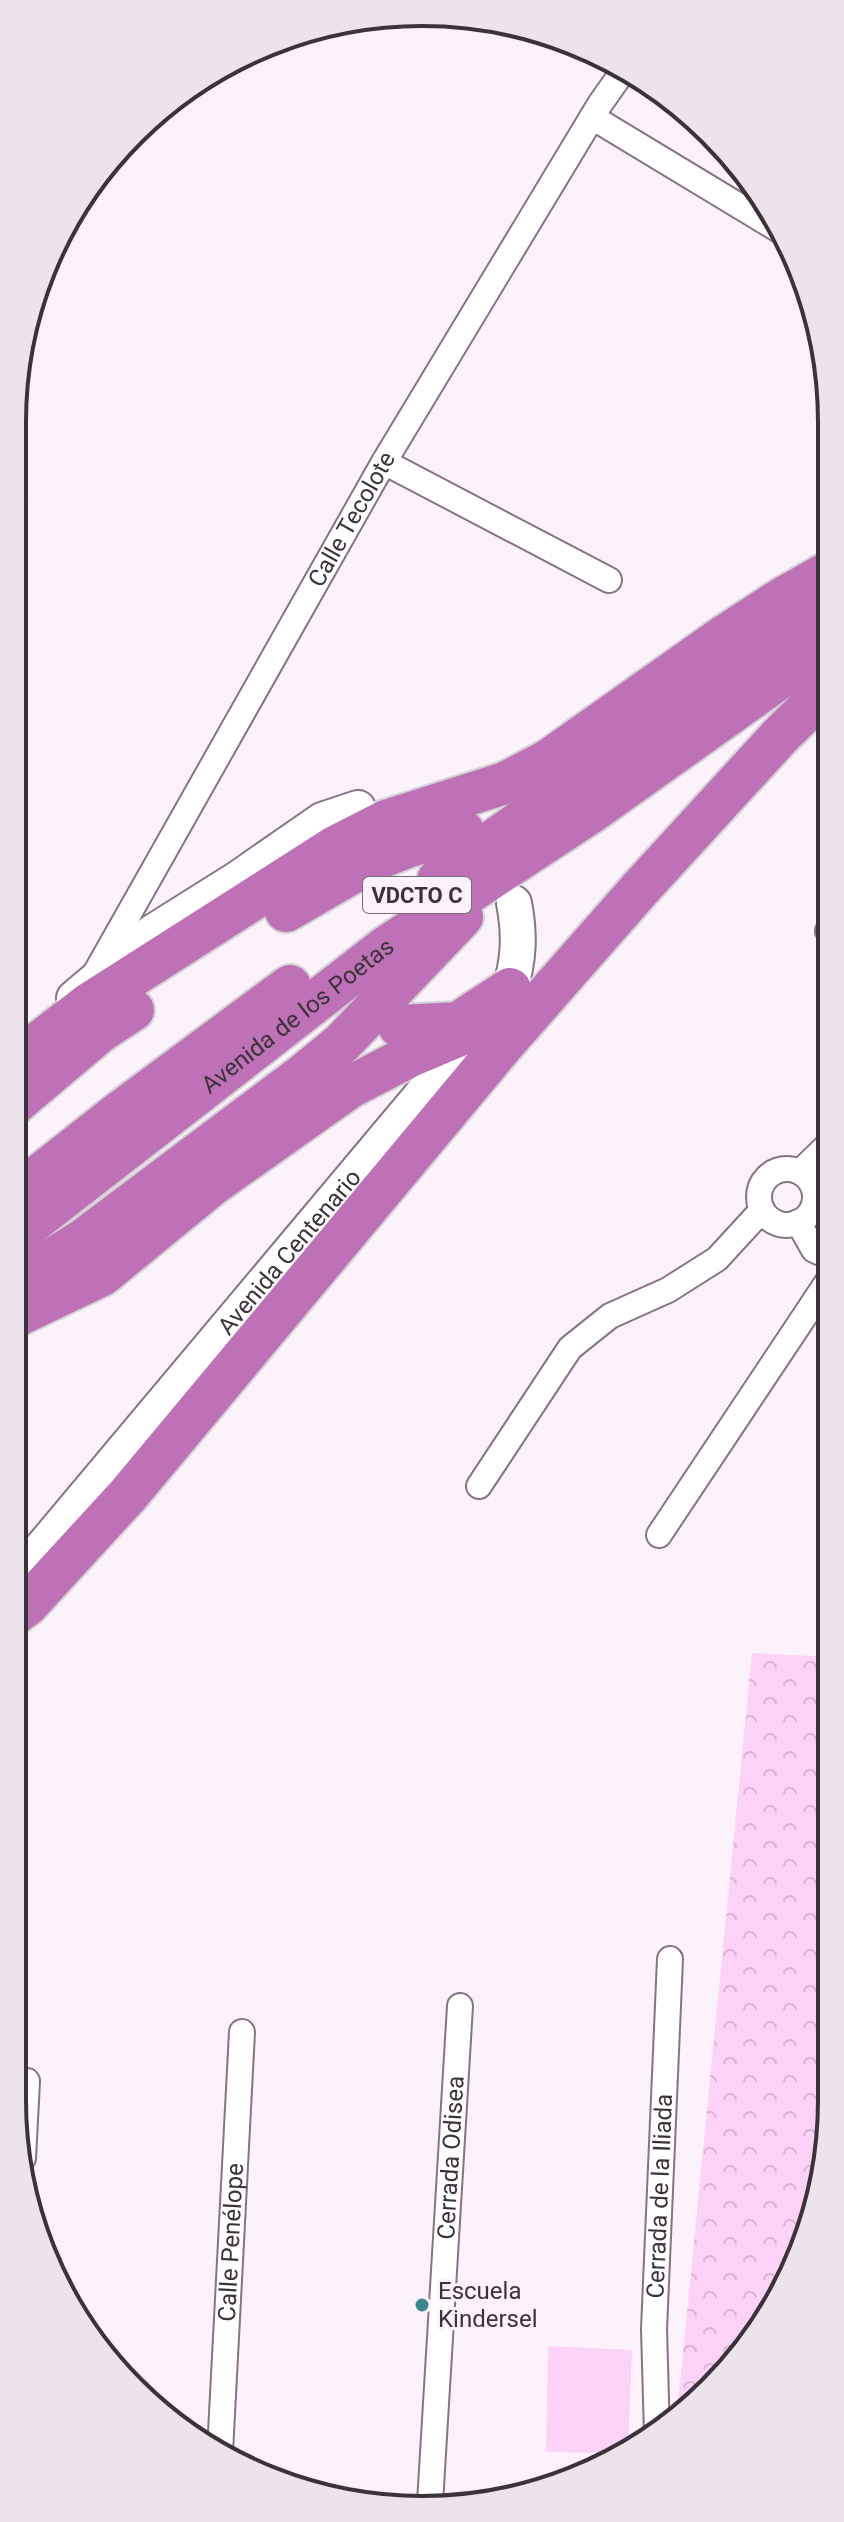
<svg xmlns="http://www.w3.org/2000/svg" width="844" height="2522" viewBox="0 0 844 2522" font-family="Roboto,sans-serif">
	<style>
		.grass { fill: #fcd2f7 }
		.park { fill: url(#park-crowns) }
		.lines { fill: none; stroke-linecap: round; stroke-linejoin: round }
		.lane-casing { stroke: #887286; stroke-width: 16 }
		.street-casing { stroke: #887286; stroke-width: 28 }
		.secondary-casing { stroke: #887286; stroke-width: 38 }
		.highway-casing { stroke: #d4d2d4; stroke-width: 46 }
		.lane { stroke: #fff; stroke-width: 12 }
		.street { stroke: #fff; stroke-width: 24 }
		.secondary { stroke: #fff; stroke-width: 34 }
		.highway { stroke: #be71b7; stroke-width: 42 }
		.poi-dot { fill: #3e868a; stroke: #fcf2fb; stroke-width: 3 }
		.labels { text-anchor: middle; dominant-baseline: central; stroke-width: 6; stroke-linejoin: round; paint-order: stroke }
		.shield { fill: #fcf2fb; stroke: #756c74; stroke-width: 2 }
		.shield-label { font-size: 22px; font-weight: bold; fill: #3b323a }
		.street-label { font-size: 24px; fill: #3b323a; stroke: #fcf2fb }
		.poi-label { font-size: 24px; fill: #3b323a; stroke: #fcf2fb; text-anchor: start }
		.rim { fill: none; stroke: #3b323a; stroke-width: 4 }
	</style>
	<defs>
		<pattern id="park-crowns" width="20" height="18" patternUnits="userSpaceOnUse" patternTransform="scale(2)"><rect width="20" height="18" fill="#fcd2f7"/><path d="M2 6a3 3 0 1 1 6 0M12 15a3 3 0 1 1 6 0" fill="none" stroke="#d9b5d4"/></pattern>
	</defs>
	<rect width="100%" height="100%" fill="#fcf2fb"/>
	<path class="grass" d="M548,2346L632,2350L628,2451L622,2453L546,2452Z"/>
	<path class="park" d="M752,1653L831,1657L832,2100L818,2206L763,2328L677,2414Z"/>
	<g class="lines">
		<g class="lane-casing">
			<path id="lane" d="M12,1446L17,1451"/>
		</g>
		<g class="street-casing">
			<g id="street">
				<path d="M592,117L784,233"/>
				<path d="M384,462L609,580"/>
				<path d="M828,931L830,929"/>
				<path id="s1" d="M96,972L384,462L600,104L626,67"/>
				<circle cx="787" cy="1197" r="28"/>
				<path d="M800,1172L830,1143"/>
				<path d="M798,1222L814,1250L830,1257"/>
				<path d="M479,1486L570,1348L610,1316L668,1290L717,1259L762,1210"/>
				<path d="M659,1535L830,1278"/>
				<path d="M23,2158L27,2081"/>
				<path id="s2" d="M657,2434L654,2329L670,1959"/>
				<path id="s3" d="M220,2452L242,2032"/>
				<path id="s4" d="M430,2503L460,2006"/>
			</g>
		</g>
		<g class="secondary-casing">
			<g id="secondary">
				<path d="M74,998L151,933L237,879L322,820L358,808"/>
				<path id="s5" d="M12,1583L510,989C519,959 520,934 514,903"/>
			</g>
		</g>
		<g class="highway-casing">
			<g id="highway">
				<path d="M438,880L829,603"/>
				<path d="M286,911L374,860L410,846L463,831"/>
				<path d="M399,1026L458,1023L510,989"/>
				<path d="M24,1054L89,1004L335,847L386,821L505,783L549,760L726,635L783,598L829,572"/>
				<path d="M12,1106L101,1031L133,1010"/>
				<path d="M12,1197L120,1112L290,986"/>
				<path id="s6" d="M12,1238L386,947L593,811L829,643"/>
				<path d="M12,1284L83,1240L303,1075L342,1043L462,917"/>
				<path d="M12,1318L102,1275L213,1184L350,1087L408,1057L467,1032L478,1030"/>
				<path d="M12,1616L27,1605L128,1495L502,1046L639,890L780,736L829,688"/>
			</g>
		</g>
		<use href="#lane" class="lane"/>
		<use href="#street" class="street"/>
		<use href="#secondary" class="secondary"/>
		<use href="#highway" class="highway"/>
	</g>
	<circle class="poi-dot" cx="422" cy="2305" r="8"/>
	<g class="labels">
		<rect class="shield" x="363" y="877" width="108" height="36" rx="6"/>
		<g class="shield-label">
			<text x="417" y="895">VDCTO C</text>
		</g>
		<g class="street-label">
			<text stroke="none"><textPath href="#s1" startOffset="520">Calle Tecolote</textPath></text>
			<text stroke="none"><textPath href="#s6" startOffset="362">Avenida de los Poetas</textPath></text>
			<text stroke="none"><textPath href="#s5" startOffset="432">Avenida Centenario</textPath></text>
			<text stroke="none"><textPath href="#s4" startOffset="346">Cerrada Odisea</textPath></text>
			<text stroke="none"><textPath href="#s2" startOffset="238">Cerrada de la Iliada</textPath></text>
			<text stroke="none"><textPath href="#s3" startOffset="210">Calle Penélope</textPath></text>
		</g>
		<g class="poi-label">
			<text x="438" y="2291">Escuela<tspan x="438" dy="28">Kindersel</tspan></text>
		</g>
	</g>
	<path d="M0 0H844V2522H0ZM422 26H422A396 396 0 0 1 818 422V2100A396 396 0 0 1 422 2496H422A396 396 0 0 1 26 2100V422A396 396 0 0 1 422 26Z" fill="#ede3ec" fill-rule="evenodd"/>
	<path class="rim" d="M422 26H422A396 396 0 0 1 818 422V2100A396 396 0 0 1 422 2496H422A396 396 0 0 1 26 2100V422A396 396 0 0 1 422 26Z"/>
</svg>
